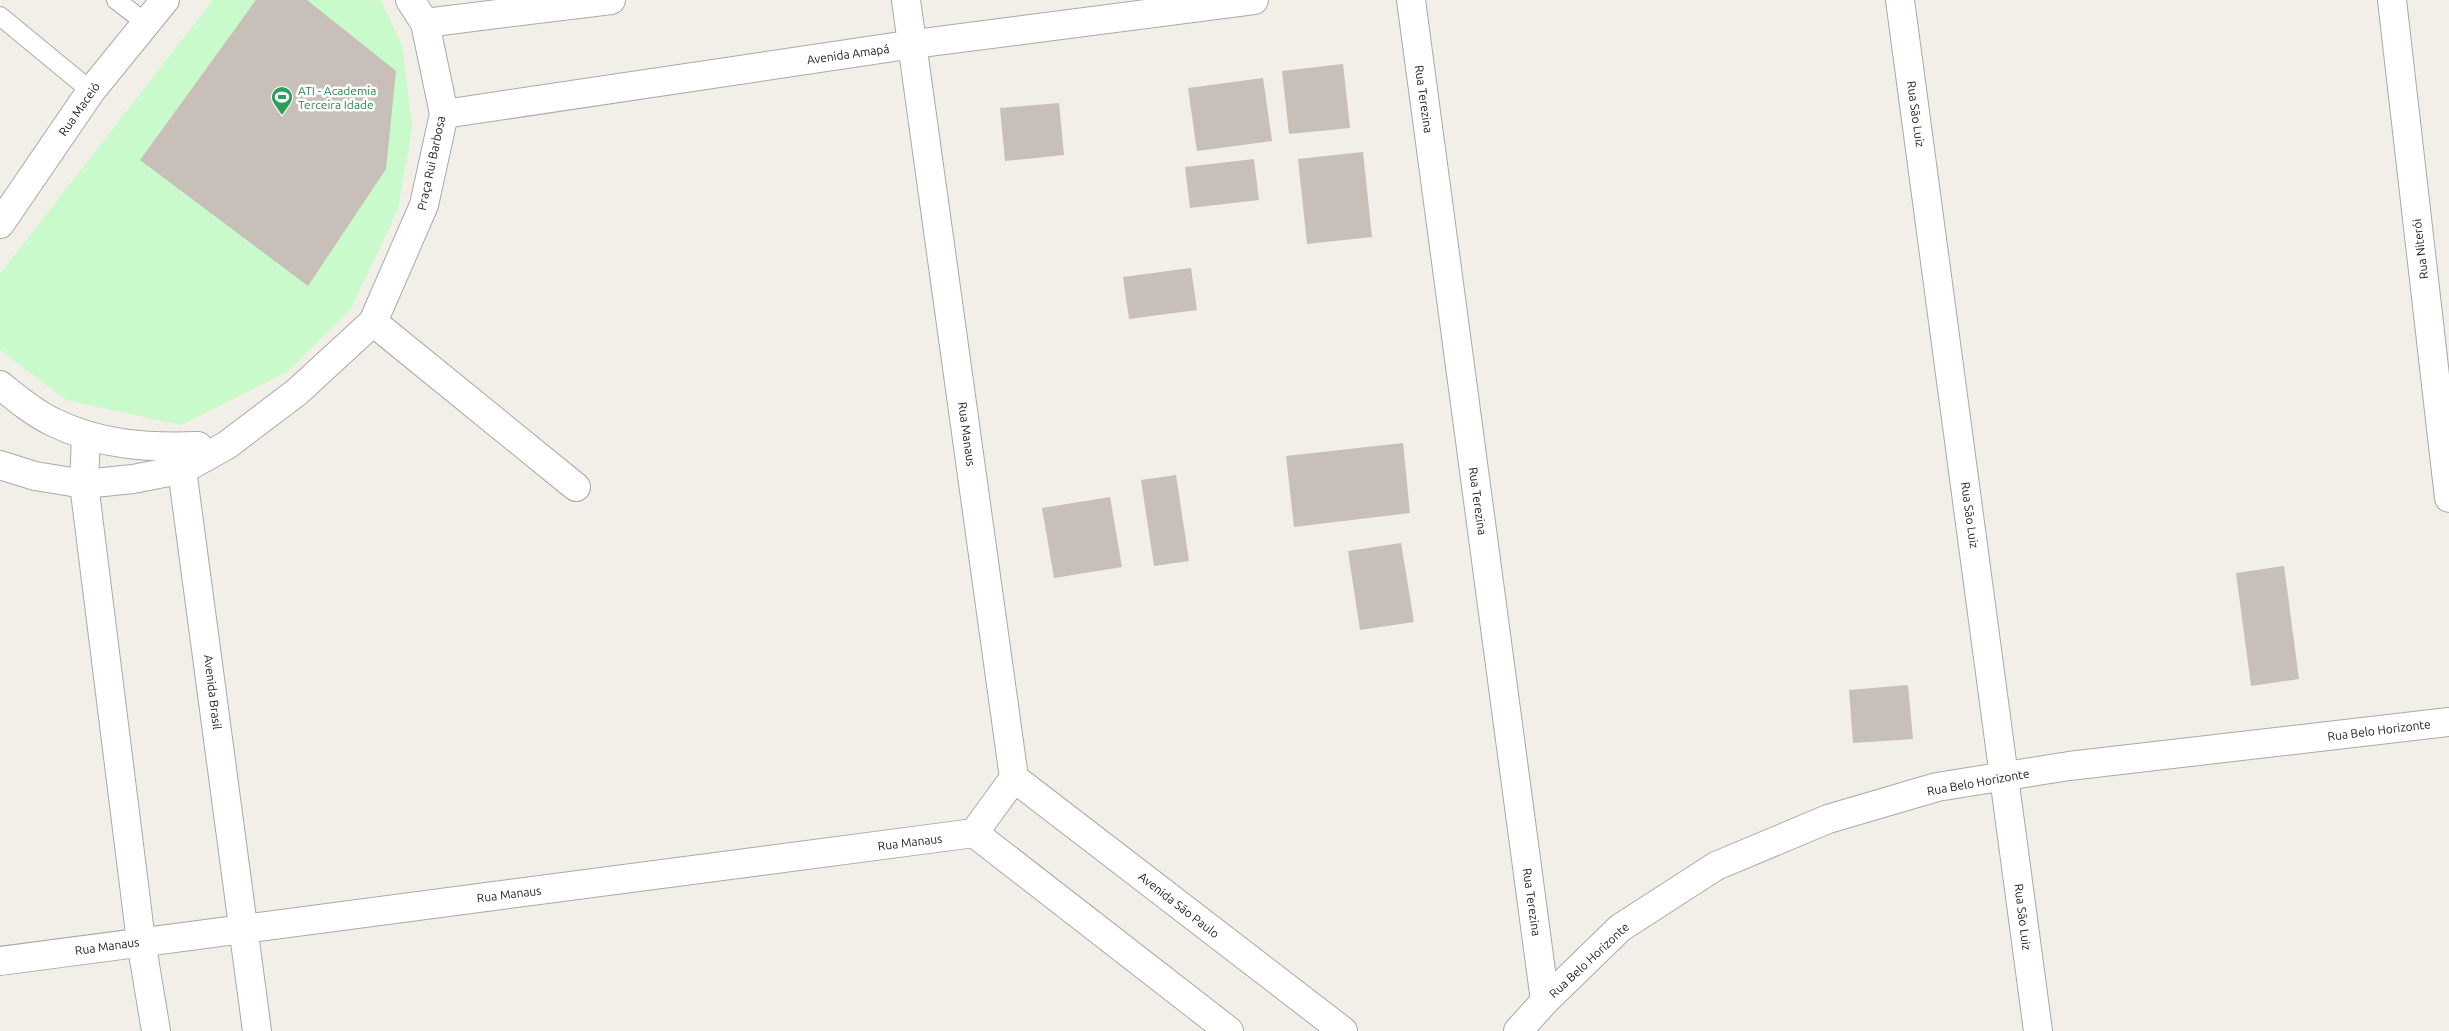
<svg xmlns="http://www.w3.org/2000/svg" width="2449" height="1031" viewBox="0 0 2449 1031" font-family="Ubuntu,sans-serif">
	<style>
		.park { fill: #c8facc }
		.building { fill: #c7bfb8 }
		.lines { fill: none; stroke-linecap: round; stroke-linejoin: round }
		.service-casing { stroke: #a9a9a9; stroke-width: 20 }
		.minor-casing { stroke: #a9a9a9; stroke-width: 30 }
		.tertiary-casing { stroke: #a9a9a9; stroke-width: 30 }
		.service { stroke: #fff; stroke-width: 18 }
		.minor { stroke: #fff; stroke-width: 28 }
		.tertiary { stroke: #fff; stroke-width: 28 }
		.labels { text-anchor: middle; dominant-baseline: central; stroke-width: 5; stroke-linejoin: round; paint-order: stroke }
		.street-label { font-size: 12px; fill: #222; stroke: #fff }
		.leisure-label { font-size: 12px; fill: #27864d; stroke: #fff; text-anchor: start }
	</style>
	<rect width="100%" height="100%" fill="#f2efe9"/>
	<path class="park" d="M213,0H381L403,48L412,128L398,209L351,309L287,372L181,425L66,400L0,350V274Z"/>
	<g class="building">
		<path d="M256,0H307L396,71L386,169L308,286L140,160Z"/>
		<path d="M1343,64L1350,128L1289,134L1282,71Z"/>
		<path d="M1263,78L1272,141L1197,151L1188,88Z"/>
		<path d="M1059,103L1064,155L1005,161L1000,108Z"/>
		<path d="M1363,152L1372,237L1307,244L1298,159Z"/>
		<path d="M1254,159L1259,200L1190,208L1185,167Z"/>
		<path d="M1191,268L1197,310L1129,319L1123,277Z"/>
		<path d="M1403,443L1410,513L1294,527L1286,456Z"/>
		<path d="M1176,475L1189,561L1154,566L1141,480Z"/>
		<path d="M1110,497L1122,567L1054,578L1042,508Z"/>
		<path d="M1401,543L1414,622L1360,630L1348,551Z"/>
		<path d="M2284,566L2299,679L2251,686L2236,573Z"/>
		<path d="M1908,685L1913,739L1853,743L1849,690Z"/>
	</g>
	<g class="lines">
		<g class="service-casing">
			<g id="service">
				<path d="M116,0L147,24"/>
				<path d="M0,16L91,91"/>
			</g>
		</g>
		<g class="minor-casing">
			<g id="minor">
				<path d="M1411,0L1545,1001"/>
				<path d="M1900,0L2038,1031"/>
				<path d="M2392,0L2449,498"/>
				<path d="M373,322L576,487"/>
				<path d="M1014,778L1343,1031"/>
				<path d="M974,833L1229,1031"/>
				<path d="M0,961L974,833L1014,778L906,0"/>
				<path d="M1518,1031L1545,1001L1620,928L1716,866L1828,819L1937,787L2069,766L2449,722"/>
			</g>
		</g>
		<g class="tertiary-casing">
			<g id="tertiary">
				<path d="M425,23L611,0"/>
				<path d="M444,114L914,44L1254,0"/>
				<path d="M0,224L91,91L165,0"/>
				<path d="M0,385C16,398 34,413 53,422C99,445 148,448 198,446"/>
				<path d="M86,435L84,484L141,941L156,1031"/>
				<path d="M179,447L257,1031"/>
				<path d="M0,465L35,476L84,484L133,479L184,469L227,445L297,392L373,322L424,205L444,114L425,23L410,0"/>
			</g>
		</g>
		<use href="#service" class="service"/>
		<use href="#minor" class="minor"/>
		<use href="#tertiary" class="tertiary"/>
	</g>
	<defs>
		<g id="stadium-pin" transform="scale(1.125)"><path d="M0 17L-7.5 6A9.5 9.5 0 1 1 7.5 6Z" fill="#2e9e5b" stroke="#fff"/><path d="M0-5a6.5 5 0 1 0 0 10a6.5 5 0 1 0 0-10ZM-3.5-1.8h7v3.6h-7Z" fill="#fff"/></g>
	</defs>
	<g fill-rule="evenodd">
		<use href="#stadium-pin" x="282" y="97"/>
	</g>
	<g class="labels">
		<g class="street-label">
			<text transform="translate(848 54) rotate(-8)">Avenida Amapá</text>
			<text transform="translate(1424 99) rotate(82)">Rua Terezina</text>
			<text transform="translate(79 109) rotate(-55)">Rua Maceió</text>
			<text transform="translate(1916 114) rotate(82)">Rua São Luiz</text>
			<text transform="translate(431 163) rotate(-78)">Praça Rui Barbosa</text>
			<text transform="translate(2420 249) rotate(-97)">Rua Niterói</text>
			<text transform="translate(967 434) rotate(82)">Rua Manaus</text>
			<text transform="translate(1478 501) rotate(82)">Rua Terezina</text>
			<text transform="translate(1970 515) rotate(82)">Rua São Luiz</text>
			<text transform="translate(213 692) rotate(83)">Avenida Brasil</text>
			<text transform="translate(2379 730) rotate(-7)">Rua Belo Horizonte</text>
			<text transform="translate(1978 782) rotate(-10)">Rua Belo Horizonte</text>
			<text transform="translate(910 842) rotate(-7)">Rua Manaus</text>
			<text transform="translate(509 894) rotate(-7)">Rua Manaus</text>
			<text transform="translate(1532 902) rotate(82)">Rua Terezina</text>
			<text transform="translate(1179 905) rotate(38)">Avenida São Paulo</text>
			<text transform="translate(2023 917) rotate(83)">Rua São Luiz</text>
			<text transform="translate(107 946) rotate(-8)">Rua Manaus</text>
			<text transform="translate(1589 960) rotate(-43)">Rua Belo Horizonte</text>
		</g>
		<g class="leisure-label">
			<text x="298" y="90">ATI - Academia<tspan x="298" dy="14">Terceira Idade</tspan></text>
		</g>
	</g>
</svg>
